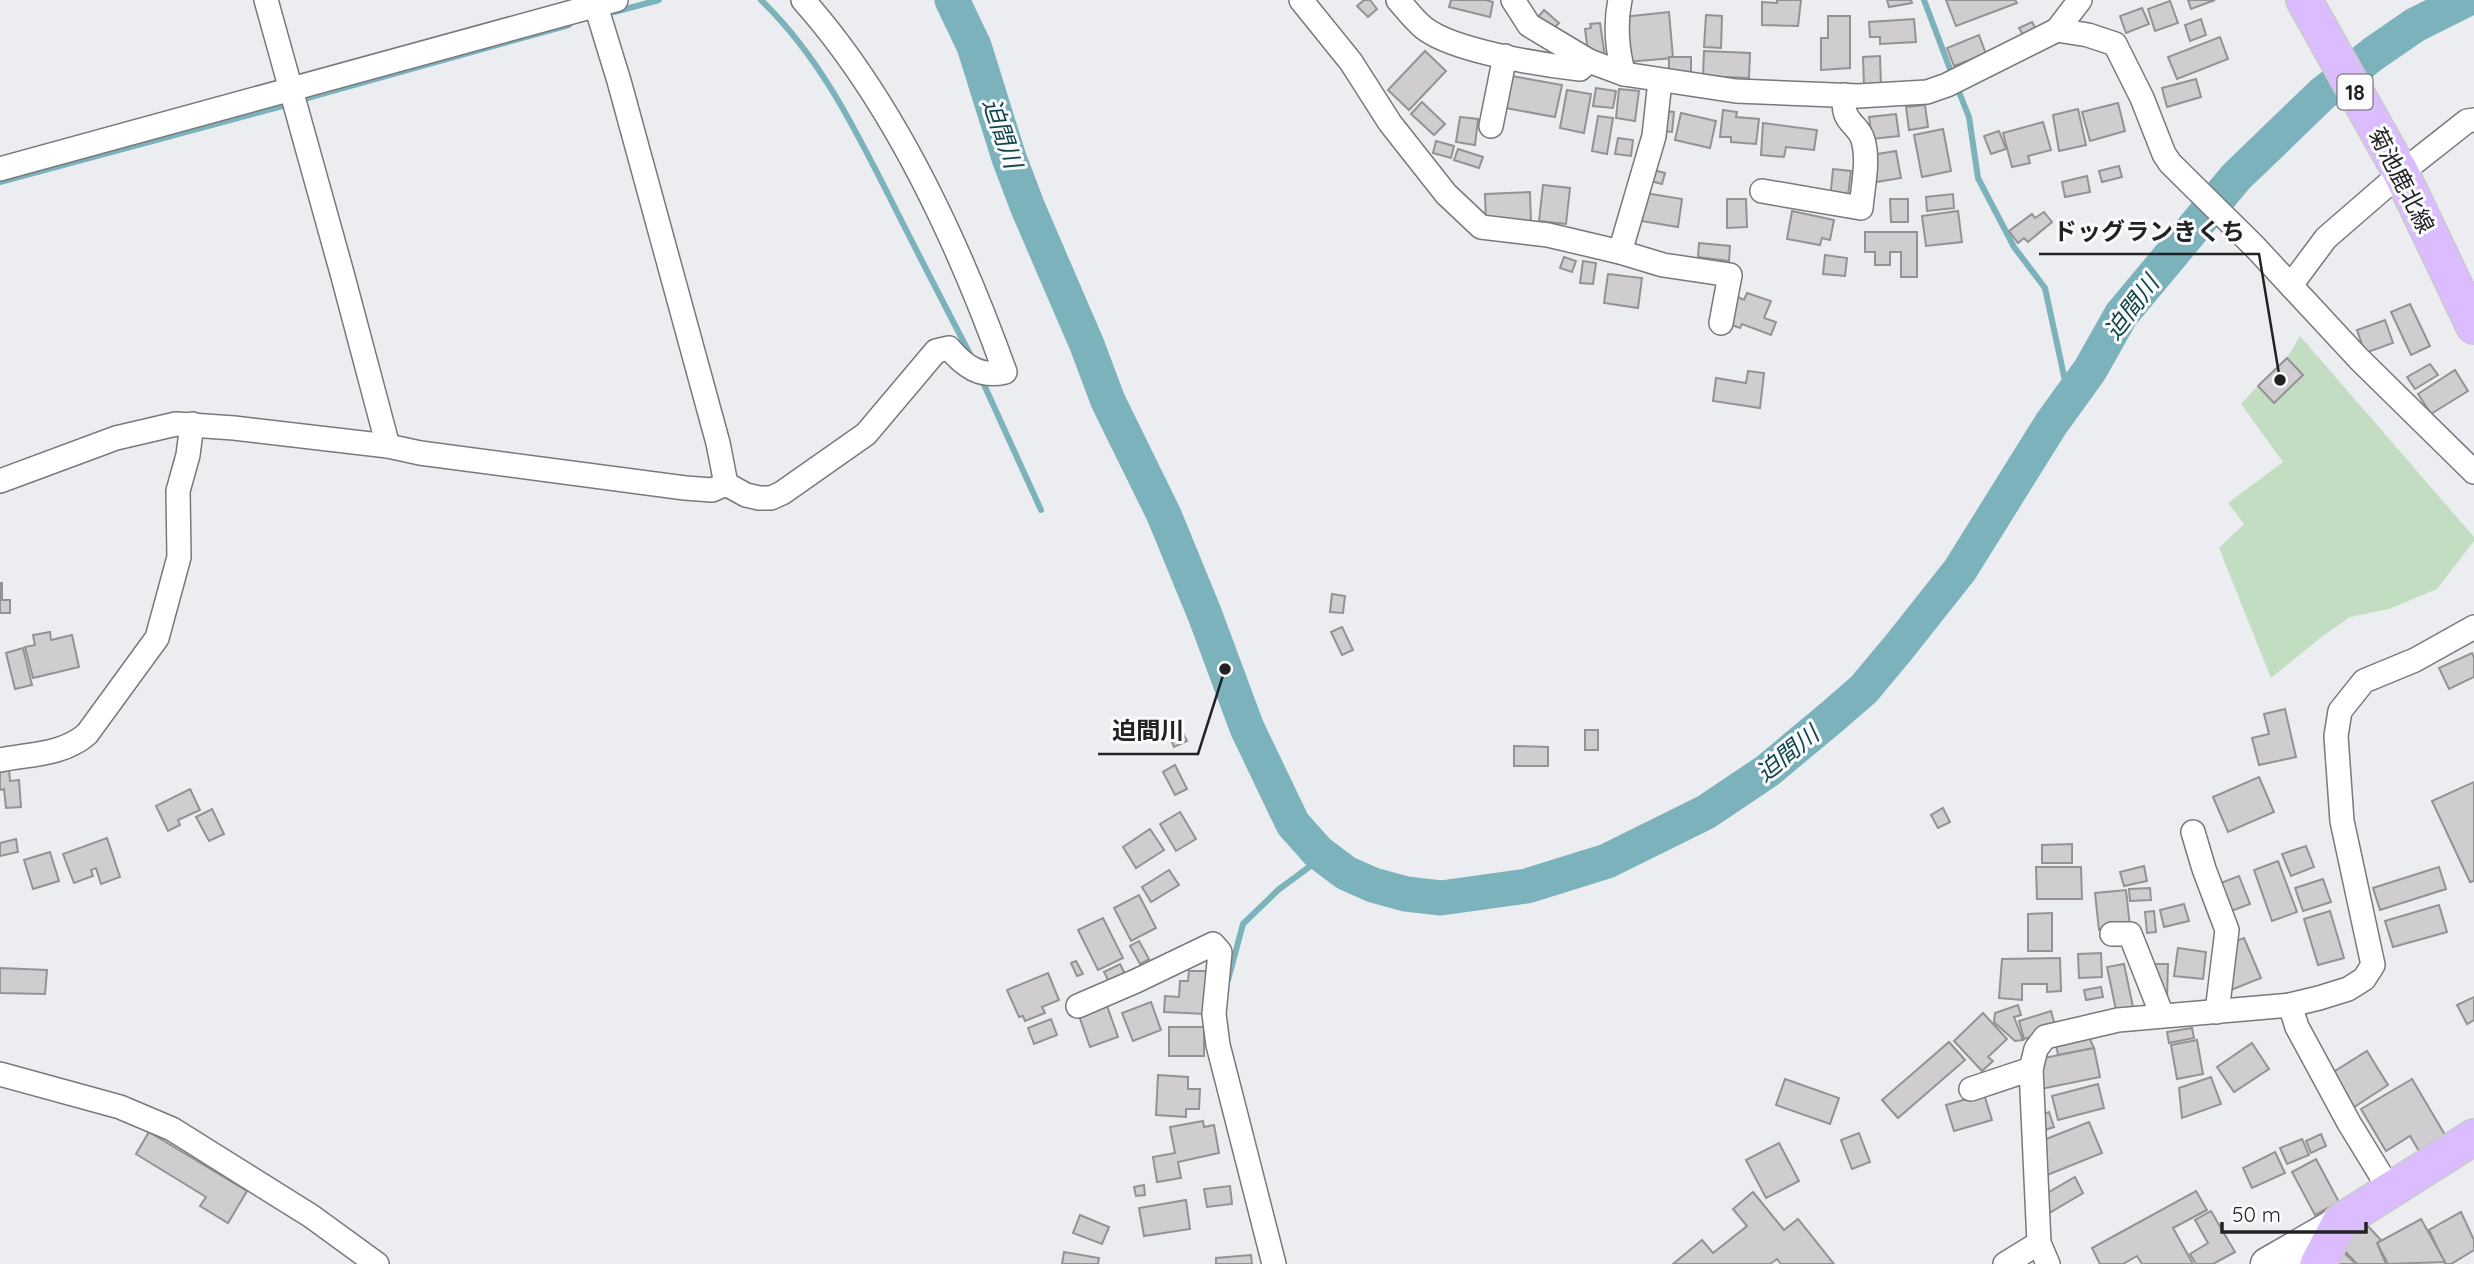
<svg xmlns="http://www.w3.org/2000/svg" width="2474" height="1264" viewBox="0 0 2474 1264" font-family="Quicksand,'Noto Sans JP',sans-serif">
	<style>
		.green { fill: #c2ddc1 }
		.lines { fill: none; stroke-linecap: round; stroke-linejoin: round }
		.stream { stroke: #7bb2bc; stroke-width: 6 }
		.river { stroke: #7bb2bc; stroke-width: 35 }
		.building { fill: #cfcdcf; stroke: #949294; stroke-width: 2 }
		.street-casing { stroke: #78797b; stroke-width: 26 }
		.secondary-casing { stroke: #78797b; stroke-width: 35 }
		.primary-casing { stroke: #cacaca; stroke-width: 38 }
		.street { stroke: #fff; stroke-width: 23 }
		.secondary { stroke: #fff; stroke-width: 32 }
		.primary { stroke: #dabcff; stroke-width: 35 }
		.labels { text-anchor: middle; dominant-baseline: central; stroke-width: 6; stroke-linejoin: round; paint-order: stroke }
		.shield { fill: #fafbfd; stroke: #626364; stroke-width: 2 }
		.shield-label { font-size: 21px; font-weight: bold; fill: #212223 }
		.street-label { font-size: 23px; fill: #212223; stroke: #fafbfd }
		.water-label { font-size: 24px; font-style: italic; fill: #12454d; stroke: #fafbfd }
		.leader { fill: none; stroke: #212223; stroke-width: 2.5 }
		.callout-dot { fill: #212223; stroke: #fafbfd; stroke-width: 2.5 }
		.callout-label { font-size: 24px; text-anchor: middle; font-weight: bold; fill: #212223; stroke: #fafbfd; stroke-width: 6; stroke-linejoin: round; paint-order: stroke }
	</style>
	<rect width="100%" height="100%" fill="#ecedf0"/>
	<path class="green" d="M2300,336L2474,537V541L2437,589L2389,609L2350,617L2324,635L2271,678L2219,548L2244,524L2228,503L2283,462L2241,404L2258,386L2274,403L2302,375L2287,358Z"/>
	<g class="lines">
		<g class="stream">
			<path d="M761,0C819,56 853,125 889,196C916,250 944,304 972,358"/>
			<path d="M1924,0L1953,77"/>
			<path d="M614,12L659,0"/>
			<path d="M1957,87L1969,117L1978,178L2014,247L2045,288L2069,399"/>
			<path d="M300,100L569,25"/>
			<path d="M0,182L290,104"/>
			<path d="M981,378L1041,510"/>
			<path d="M1228,980L1243,924L1278,890L1324,856"/>
		</g>
		<path class="river" d="M952,0L974,46L1009,158L1028,208L1087,345L1108,401L1164,515L1205,615L1247,728L1293,824L1318,852L1346,873L1373,885L1406,894L1441,898L1527,886L1607,861L1706,812L1767,771L1833,716L1864,689L1899,647L1960,570L2051,424L2090,370L2121,315L2236,177L2322,94L2373,54L2415,25L2465,0"/>
	</g>
	<g class="building">
		<path d="M1364,0H1370L1377,9L1368,17L1357,6Z"/>
		<path d="M1451,0H1486L1493,2L1490,17L1449,7Z"/>
		<path d="M1777,0H1801L1798,26L1762,25V2L1777,3Z"/>
		<path d="M1887,0H1911L1912,3L1889,7Z"/>
		<path d="M1946,0H2015L2017,3L1956,26Z"/>
		<path d="M2188,0H2215L2191,9Z"/>
		<path d="M2170,1L2178,23L2155,31L2148,9Z"/>
		<path d="M2142,8L2149,24L2126,33L2120,16Z"/>
		<path d="M1529,9L1538,17L1544,10L1559,23L1552,30L1519,20Z"/>
		<path d="M1669,12L1673,58L1627,62L1623,17Z"/>
		<path d="M1706,15L1722,16L1721,48L1704,47Z"/>
		<path d="M1828,16H1850V68L1821,70V38H1828Z"/>
		<path d="M1914,19L1916,42L1880,44V37H1870L1869,22Z"/>
		<path d="M2201,19L2206,35L2190,41L2185,25Z"/>
		<path d="M2032,22L2036,29L2023,35L2019,28Z"/>
		<path d="M1600,23L1605,57L1596,58L1594,51L1588,52L1585,29L1591,28L1590,24Z"/>
		<path d="M1979,35L1986,54L1954,66L1947,48Z"/>
		<path d="M2220,37L2228,59L2177,79L2168,57Z"/>
		<path d="M1425,51L1446,71L1409,110L1388,90Z"/>
		<path d="M1704,51L1750,53L1749,78L1703,76Z"/>
		<path d="M1880,56L1881,86L1864,87L1863,57Z"/>
		<rect x="1669" y="57" width="22" height="21"/>
		<path d="M1506,75L1562,85L1555,117L1500,107Z"/>
		<path d="M2196,79L2201,97L2167,107L2162,88Z"/>
		<path d="M1596,88L1616,91L1613,108L1593,106Z"/>
		<path d="M1619,89L1639,91L1635,121L1616,118Z"/>
		<path d="M1567,90L1591,94L1584,133L1560,128Z"/>
		<path d="M1422,102L1445,124L1434,135L1411,114Z"/>
		<path d="M2118,103L2125,131L2090,141L2082,112Z"/>
		<path d="M1925,105L1928,127L1909,130L1906,107Z"/>
		<path d="M2078,109L2086,145L2059,151L2053,115Z"/>
		<path d="M1657,110L1674,112L1672,132L1655,130Z"/>
		<path d="M1723,110L1737,112L1736,117L1759,119L1756,144L1731,142V137H1720Z"/>
		<path d="M1681,113L1716,121L1710,148L1675,140Z"/>
		<path d="M1896,114L1899,136L1872,139L1869,117Z"/>
		<path d="M1598,116L1613,118L1607,154L1592,151Z"/>
		<path d="M1460,117L1478,119L1475,145L1456,142Z"/>
		<path d="M2043,122L2051,150L2028,156L2030,163L2012,167L2003,133Z"/>
		<path d="M1763,123L1817,130L1814,150L1786,147L1784,157L1761,155Z"/>
		<path d="M1943,129L1951,171L1922,177L1914,135Z"/>
		<path d="M1999,131L2006,149L1991,154L1984,136Z"/>
		<path d="M1618,138L1633,140L1631,156L1615,154Z"/>
		<path d="M1436,141L1454,146L1451,158L1433,153Z"/>
		<path d="M1458,149L1483,157L1479,168L1454,160Z"/>
		<path d="M1896,151L1901,178L1876,182L1871,155Z"/>
		<path d="M2119,166L2122,177L2102,182L2099,171Z"/>
		<path d="M1650,169L1665,173L1662,184L1647,180Z"/>
		<path d="M1833,169L1851,171L1846,212L1829,210Z"/>
		<path d="M2087,176L2090,192L2065,197L2062,182Z"/>
		<path d="M1543,185L1570,188L1566,224L1539,221Z"/>
		<path d="M1530,192L1531,224L1486,225L1485,194Z"/>
		<path d="M1639,192L1682,199L1678,227L1635,220Z"/>
		<path d="M1953,194L1954,208L1927,211L1926,197Z"/>
		<path d="M1727,199H1746L1747,227L1727,228Z"/>
		<path d="M1890,199H1908V222H1891Z"/>
		<path d="M1792,211L1834,220L1830,240L1822,238L1820,245L1787,239Z"/>
		<path d="M1958,211L1962,242L1926,246L1922,216Z"/>
		<path d="M2044,212L2052,222L2028,242L2024,238L2018,243L2009,231L2032,214L2035,218Z"/>
		<path d="M1865,232H1917V277H1901V252H1890V265H1875V252H1865Z"/>
		<path d="M1699,243L1730,246L1729,261L1698,257Z"/>
		<path d="M1825,255L1847,258L1845,276L1823,274Z"/>
		<path d="M1564,257L1576,261L1572,272L1560,268Z"/>
		<path d="M1583,261L1596,263L1593,284L1580,283Z"/>
		<path d="M1608,274L1642,278L1638,308L1604,303Z"/>
		<path d="M1747,293L1771,301L1764,318L1776,322L1771,335L1742,324L1740,328L1726,323L1736,296L1744,300Z"/>
		<path d="M2410,304L2430,346L2411,355L2391,312Z"/>
		<path d="M2385,320L2393,343L2365,353L2357,330Z"/>
		<path d="M2287,358L2303,375L2274,403L2258,386Z"/>
		<path d="M2430,364L2438,375L2415,389L2407,377Z"/>
		<path d="M2455,370L2468,391L2431,414L2418,394Z"/>
		<path d="M1748,371L1764,373L1760,408L1713,401L1716,378L1746,383Z"/>
		<path d="M0,583H2V600H10V613H0Z"/>
		<path d="M1332,594L1345,596L1343,613L1330,612Z"/>
		<path d="M1342,627L1353,650L1342,655L1331,632Z"/>
		<path d="M50,632L51,640L72,635L79,667L33,678L25,647L35,645L33,635Z"/>
		<path d="M23,648L32,685L15,689L6,653Z"/>
		<path d="M2472,653L2474,658V677L2449,689L2439,668Z"/>
		<path d="M2285,709L2296,757L2259,765L2252,738L2269,734L2264,714Z"/>
		<path d="M1177,721L1187,741L1174,747L1165,726Z"/>
		<rect x="1585" y="730" width="13" height="20"/>
		<path d="M1514,746L1548,747V766H1514Z"/>
		<path d="M1175,765L1187,789L1175,795L1163,772Z"/>
		<path d="M9,769L10,781L19,780L21,807L6,808L4,789L0,790V770Z"/>
		<path d="M2259,777L2274,812L2228,832L2213,797Z"/>
		<path d="M2474,782V881L2470,882L2432,801Z"/>
		<path d="M190,789L200,810L178,820L180,825L168,831L156,806Z"/>
		<path d="M1943,808L1950,822L1938,828L1931,815Z"/>
		<path d="M212,809L224,834L209,841L196,817Z"/>
		<path d="M1180,812L1196,839L1176,851L1160,824Z"/>
		<path d="M1150,829L1164,850L1136,868L1123,847Z"/>
		<path d="M107,838L120,877L101,884L96,868L91,870L93,876L74,883L63,854Z"/>
		<path d="M16,839L18,852L0,856V843Z"/>
		<path d="M2072,844V863H2042V845Z"/>
		<path d="M2306,846L2314,867L2291,876L2282,854Z"/>
		<path d="M50,852L59,881L33,889L24,860Z"/>
		<path d="M2278,861L2297,912L2272,921L2254,870Z"/>
		<path d="M2144,866L2147,881L2124,886L2120,872Z"/>
		<path d="M2036,867H2081L2082,899H2037Z"/>
		<path d="M2439,867L2446,889L2380,910L2373,888Z"/>
		<path d="M1169,870L1179,885L1151,902L1142,887Z"/>
		<path d="M2239,876L2250,904L2210,919L2200,891Z"/>
		<path d="M2323,879L2331,902L2303,911L2295,888Z"/>
		<path d="M2150,888L2151,900L2130,901L2129,889Z"/>
		<path d="M2126,890L2130,927L2099,930L2095,893Z"/>
		<path d="M1139,895L1156,928L1131,941L1114,908Z"/>
		<path d="M2184,904L2189,921L2164,927L2160,910Z"/>
		<path d="M2439,905L2447,932L2393,947L2385,921Z"/>
		<path d="M2154,911L2156,932L2147,933L2145,912Z"/>
		<path d="M2330,911L2344,958L2318,965L2304,919Z"/>
		<path d="M2052,913V951H2028V914Z"/>
		<path d="M1103,918L1123,958L1098,970L1078,930Z"/>
		<path d="M2244,938L2261,978L2226,992V945Z"/>
		<path d="M1139,941L1149,959L1140,964L1130,946Z"/>
		<path d="M2178,948L2206,952L2203,979L2174,976Z"/>
		<path d="M2101,953L2102,977L2079,978L2078,954Z"/>
		<path d="M2060,958L2061,991L2047,992V984H2022V1000L1999,998L2002,959Z"/>
		<path d="M1076,961L1083,974L1077,976L1071,963Z"/>
		<path d="M1120,964L1128,980L1112,988L1104,972Z"/>
		<path d="M2124,964L2133,1007L2116,1010L2107,967Z"/>
		<path d="M2149,964H2168L2167,999Z"/>
		<path d="M0,968L47,970L45,994L0,993Z"/>
		<path d="M1189,971H1207L1206,1014L1164,1012L1165,996L1179,997L1180,981H1188Z"/>
		<path d="M1048,973L1059,1000L1042,1007L1045,1013L1025,1021L1023,1016L1019,1017L1007,990Z"/>
		<path d="M2101,987L2103,997L2086,1000L2084,990Z"/>
		<path d="M2474,997V1020L2467,1024L2457,1005Z"/>
		<path d="M1151,1002L1161,1030L1133,1041L1122,1013Z"/>
		<path d="M1106,1003L1118,1037L1090,1047L1078,1013Z"/>
		<path d="M2018,1005L2021,1015L2014,1017L2023,1040L2015,1041L1994,1022L1995,1013Z"/>
		<path d="M2051,1011L2056,1029L2024,1039L2019,1021Z"/>
		<path d="M1983,1013L2007,1039L1988,1057L1993,1061L1982,1071L1954,1041Z"/>
		<path d="M1051,1019L1057,1035L1034,1044L1028,1028Z"/>
		<rect x="1169" y="1027" width="35" height="29"/>
		<path d="M2192,1028L2194,1038L2169,1043L2167,1032Z"/>
		<path d="M2089,1037L2094,1048L2058,1055L2056,1044Z"/>
		<path d="M2197,1040L2203,1074L2177,1079L2171,1045Z"/>
		<path d="M1949,1042L1965,1060L1898,1118L1882,1100Z"/>
		<path d="M2252,1043L2269,1069L2234,1092L2217,1067Z"/>
		<path d="M2094,1048L2100,1077L2031,1091L2025,1062Z"/>
		<path d="M2367,1051L2388,1085L2351,1109L2330,1074Z"/>
		<path d="M1158,1075L1188,1077V1089H1200L1199,1109H1186V1117L1156,1115Z"/>
		<path d="M2211,1077L2221,1104L2182,1118L2179,1088Z"/>
		<path d="M1785,1079L1839,1098L1830,1124L1776,1105Z"/>
		<path d="M2412,1079L2445,1135L2419,1151L2410,1136L2386,1151L2361,1109Z"/>
		<path d="M2098,1084L2104,1108L2058,1120L2052,1096Z"/>
		<path d="M1984,1094L1992,1120L1954,1131L1946,1105Z"/>
		<path d="M2049,1112L2054,1127L2036,1133L2031,1119Z"/>
		<path d="M1203,1121L1204,1127L1214,1125L1219,1153L1178,1162L1181,1178L1157,1182L1153,1157L1175,1153L1170,1127Z"/>
		<path d="M2089,1122L2102,1153L2030,1182L2026,1147Z"/>
		<path d="M149,1132L247,1191L228,1223L200,1206L206,1197L136,1154Z"/>
		<path d="M1859,1133L1870,1162L1852,1169L1841,1140Z"/>
		<path d="M2321,1134L2326,1146L2311,1153L2306,1141Z"/>
		<path d="M2302,1139L2309,1155L2287,1164L2280,1148Z"/>
		<path d="M1779,1143L1799,1181L1766,1198L1746,1160Z"/>
		<path d="M2275,1152L2285,1173L2252,1188L2243,1168Z"/>
		<path d="M2316,1159L2339,1202L2315,1215L2292,1172Z"/>
		<path d="M2075,1177L2083,1193L2039,1219L2030,1203Z"/>
		<path d="M1144,1185L1145,1195L1136,1196L1134,1187Z"/>
		<path d="M1230,1186L1232,1204L1207,1207L1204,1189Z"/>
		<path d="M2196,1191L2207,1210L2173,1228L2193,1264H2142L2137,1256L2123,1264H2100L2092,1248Z"/>
		<path d="M1753,1192L1784,1230L1798,1219L1834,1264H1781L1777,1259L1770,1264H1673L1702,1240L1713,1253L1747,1226L1733,1209Z"/>
		<path d="M1186,1200L1190,1229L1144,1236L1139,1208Z"/>
		<path d="M2211,1211L2235,1252L2213,1264H2196L2190,1254L2208,1243L2195,1220Z"/>
		<path d="M2461,1212L2474,1240V1250L2451,1264H2445L2429,1230Z"/>
		<path d="M1080,1215L1109,1227L1102,1244L1073,1233Z"/>
		<path d="M2421,1219L2445,1262L2388,1264L2377,1243Z"/>
		<path d="M2365,1223L2381,1240L2377,1243L2386,1264H2357L2341,1247Z"/>
		<path d="M2341,1250L2356,1264H2329Z"/>
		<path d="M1064,1252L1099,1258L1098,1264H1062Z"/>
		<path d="M1251,1255L1252,1264H1216V1258Z"/>
	</g>
	<g class="lines">
		<g class="street-casing">
			<g id="street">
				<path d="M266,0L342,273L388,446"/>
				<path d="M1301,0L1351,62L1390,123L1446,194L1481,227L1548,235L1620,252L1663,265L1730,275L1721,323"/>
				<path d="M1398,0C1406,9 1414,20 1424,28C1453,51 1542,65 1580,69L1589,61"/>
				<path d="M1513,0L1529,25L1589,61L1624,74L1736,91L1858,96L1927,92L1947,85L2057,30L2080,0"/>
				<path d="M1620,0C1615,23 1617,52 1624,74"/>
				<path d="M596,6L619,81L718,443L726,484L746,495L759,498H771L782,493L866,434L936,351L949,348C964,366 980,378 1005,372C959,244 894,102 803,0"/>
				<path d="M2057,30L2088,35L2115,44L2142,98L2164,154L2170,163L2255,247L2359,359L2474,472"/>
				<path d="M1491,126L1505,56"/>
				<path d="M0,169L616,0"/>
				<path d="M1762,191L1861,208C1863,186 1869,160 1863,140C1858,122 1840,124 1845,95"/>
				<path d="M1620,252L1654,136L1660,81"/>
				<path d="M2291,285L2326,238L2401,173L2467,121L2474,120"/>
				<path d="M0,481L116,438L176,424L234,428L388,446L420,453L685,488L712,490L726,484"/>
				<path d="M0,760C30,754 63,755 87,734L157,638L179,557L178,491L188,455L192,424"/>
				<path d="M2193,832L2204,869L2227,930L2217,1012"/>
				<path d="M2112,934H2130L2160,1010L2158,1016"/>
				<path d="M2290,1005L2297,1027L2349,1123L2390,1190"/>
				<path d="M1078,1006L1136,981L1213,944L1220,952L1214,1014L1218,1045L1274,1264"/>
				<path d="M0,1074L120,1107L172,1129L311,1216L377,1264"/>
				<path d="M1971,1089L2031,1069"/>
				<path d="M2005,1264L2039,1243"/>
				<path d="M2048,1264L2039,1243L2031,1069L2036,1049L2045,1037L2118,1020L2290,1005L2319,998L2348,989L2364,979L2373,965L2342,821L2336,736L2340,711L2364,681L2415,660L2474,627"/>
			</g>
		</g>
		<g class="secondary-casing">
			<path id="secondary" d="M2267,1264L2340,1222"/>
		</g>
		<g class="primary-casing">
			<g id="primary">
				<path d="M2304,0L2401,173L2474,326"/>
				<path d="M2318,1264L2340,1222L2474,1137"/>
			</g>
		</g>
		<use href="#street" class="street"/>
		<use href="#secondary" class="secondary"/>
		<use href="#primary" class="primary"/>
	</g>
	<g class="labels">
		<rect class="shield" x="2337.5" y="74.5" width="35" height="35" rx="5"/>
		<g class="shield-label">
			<text x="2355" y="92">18</text>
		</g>
		<g class="street-label">
			<text transform="translate(2402 180) rotate(63)">菊池鹿北線</text>
		</g>
		<g class="water-label">
			<text transform="translate(1003 133) rotate(71)">迫間川</text>
			<text transform="translate(2131 307) rotate(-53)">迫間川</text>
			<text transform="translate(1787 753) rotate(-39)">迫間川</text>
		</g>
	</g>
	<path class="leader" d="M2280 380L2259 254H2039M1225 669L1198 754H1098"/>
	<g class="callout-dot">
		<circle cx="2280" cy="380" r="7"/>
		<circle cx="1225" cy="669" r="7"/>
	</g>
	<g class="callout-label">
		<text x="2149" y="240">ドッグランきくち</text>
		<text x="1148" y="739">迫間川</text>
	</g>
	<path d="M2222 1222v10h144v-10" fill="none" stroke="#212223" stroke-width="3.5"/>
	<text x="2232" y="1222" font-size="21" fill="#212223" stroke="#fafbfd" stroke-width="5" paint-order="stroke">50 m</text>
</svg>
